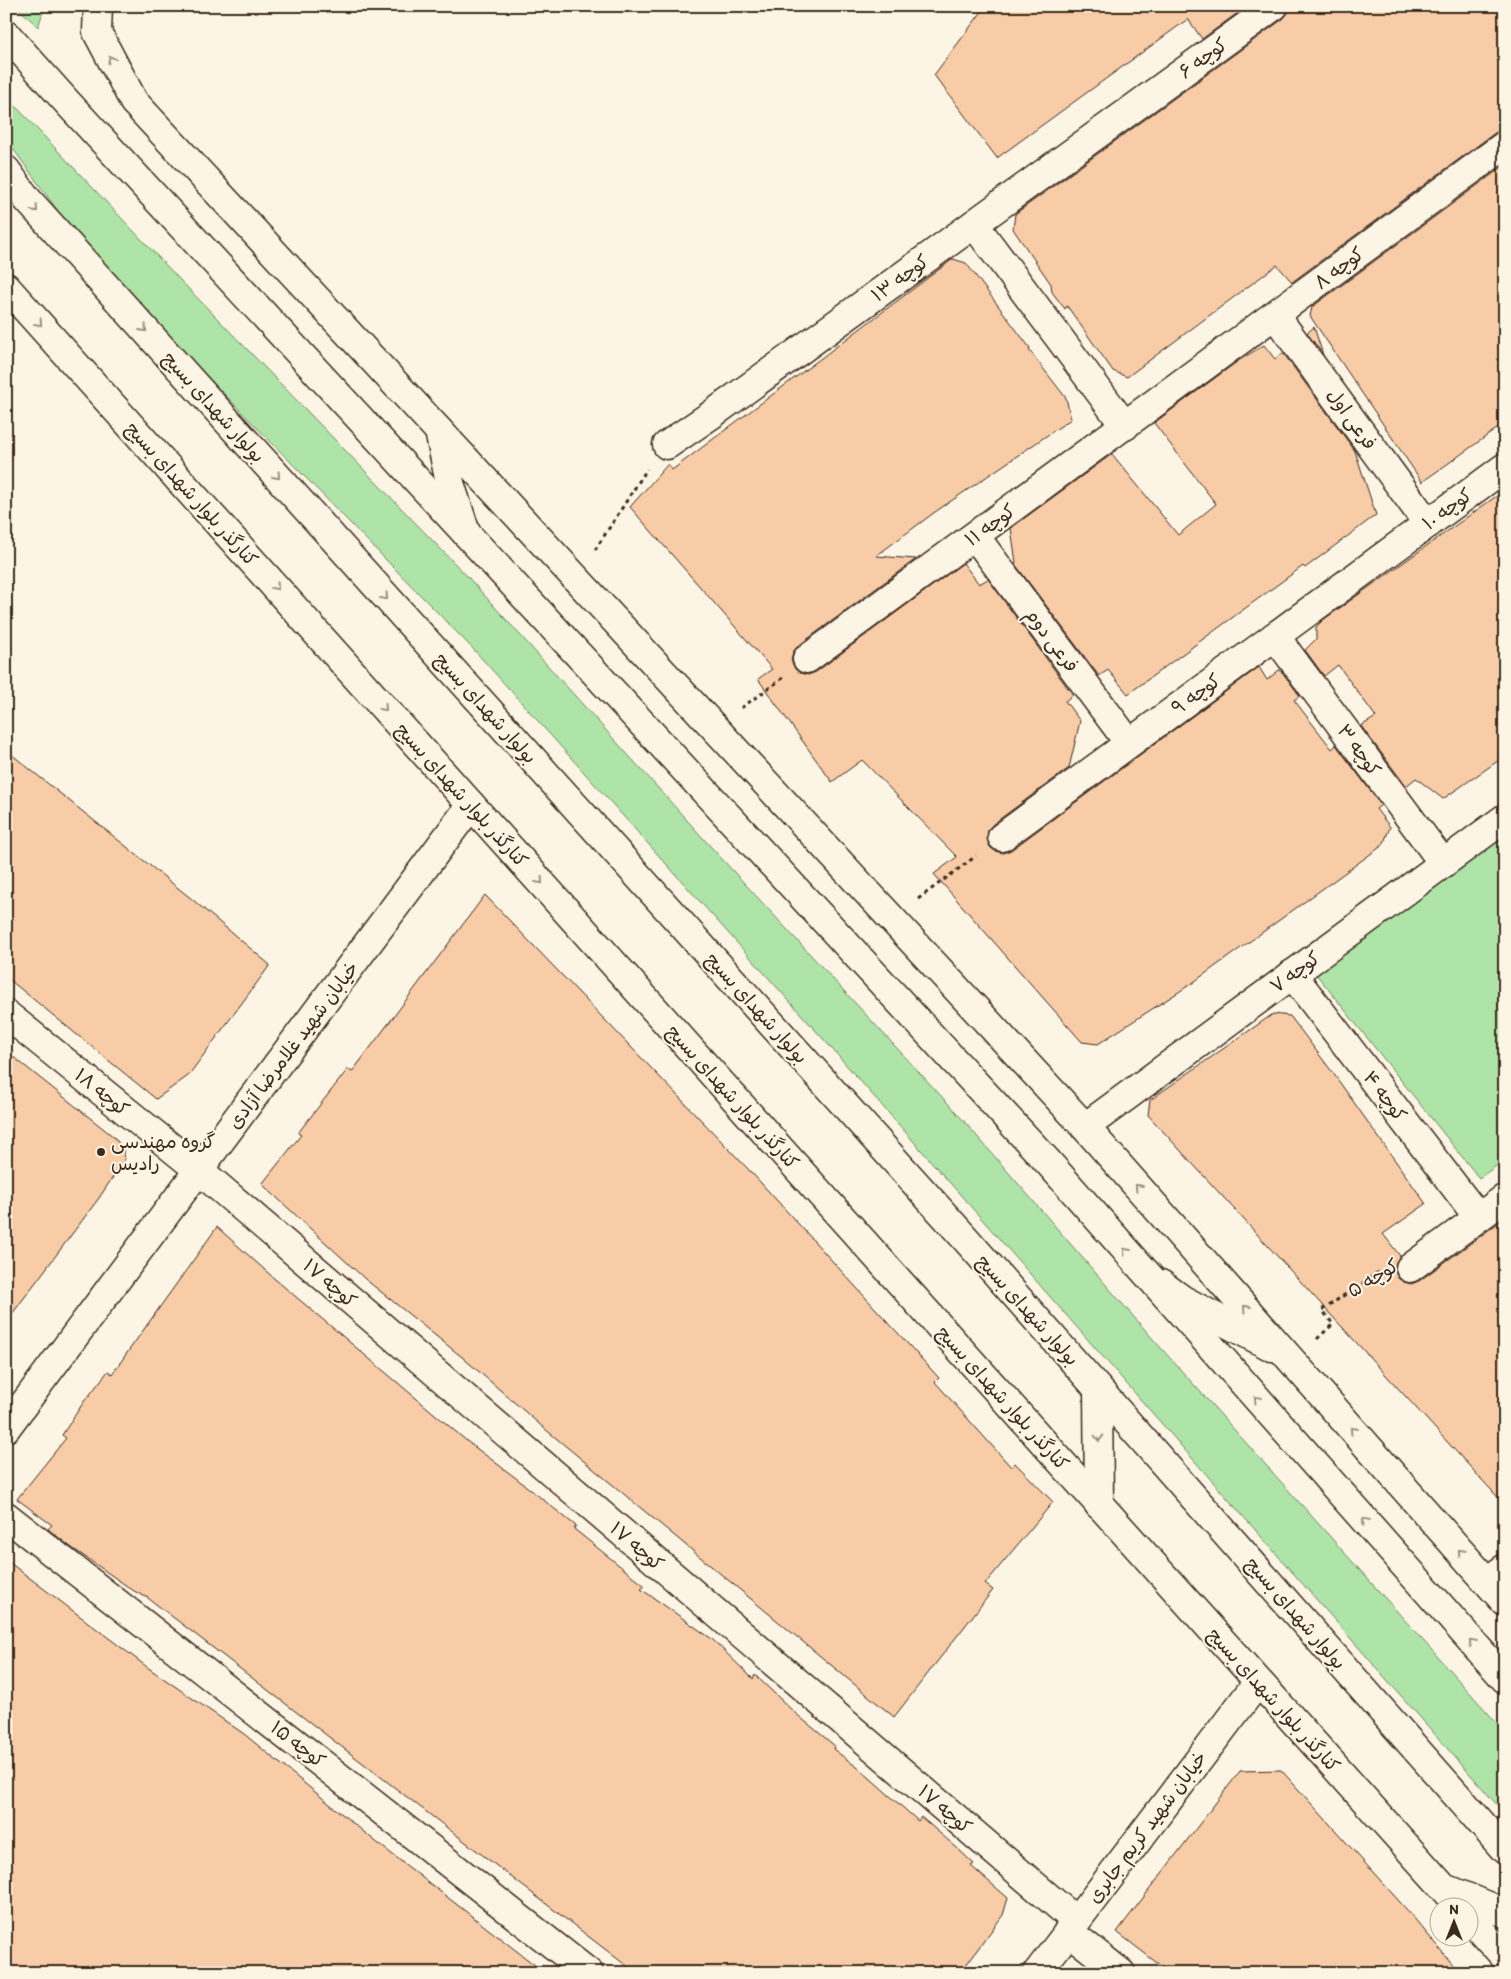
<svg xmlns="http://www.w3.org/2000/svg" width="1511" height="1979" viewBox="0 0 1511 1979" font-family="Itim,'Playpen Sans Arabic',sans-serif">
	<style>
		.green { fill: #aee4a7; stroke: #748762 }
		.building { fill: #f8cca7; stroke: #3b2a1e }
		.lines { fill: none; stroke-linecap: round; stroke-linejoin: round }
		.street-casing { stroke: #3b2a1e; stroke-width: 31 }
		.secondary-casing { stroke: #3b2a1e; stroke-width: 31 }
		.primary-casing { stroke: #3b2a1e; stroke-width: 31 }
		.path { stroke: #3b2a1e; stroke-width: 3; stroke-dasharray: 4 4; stroke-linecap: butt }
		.street { stroke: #fcf5e5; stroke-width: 28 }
		.secondary { stroke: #fcf5e5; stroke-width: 28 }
		.primary { stroke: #fcf5e5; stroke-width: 28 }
		.oneway { stroke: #9c9082 }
		.poi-dot { fill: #3b2a1e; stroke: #fcf5e5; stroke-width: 2 }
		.labels { text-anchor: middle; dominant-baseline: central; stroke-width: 4; stroke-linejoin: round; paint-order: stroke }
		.street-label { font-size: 19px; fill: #3b2a1e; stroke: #fcf5e5 }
		.poi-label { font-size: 19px; fill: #3b2a1e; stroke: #fcf5e5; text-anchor: start }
	</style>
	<rect width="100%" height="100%" fill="#fcf5e5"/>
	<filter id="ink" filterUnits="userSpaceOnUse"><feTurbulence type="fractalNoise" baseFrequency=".02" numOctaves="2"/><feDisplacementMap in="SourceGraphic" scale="10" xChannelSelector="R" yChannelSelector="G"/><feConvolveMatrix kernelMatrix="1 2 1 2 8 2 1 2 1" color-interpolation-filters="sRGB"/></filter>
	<g filter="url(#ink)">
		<g class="green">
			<path d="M16,6H45L38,27Z"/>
			<path d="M6,96L180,280L466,575L721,858L956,1112L1153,1339L1505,1732V1814L826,1042L475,651L183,352L63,218L6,139Z"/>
			<path d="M1505,830V1160L1479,1178L1312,969Z"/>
		</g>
		<g class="building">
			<path d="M986,6H1247L1202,39L1188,19L997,158L934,75Z"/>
			<path d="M1289,6H1505V130L1496,132L1292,282L1277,265L1127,377L1113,371L1067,306L1065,309L1052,292L1051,284L1013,229L1015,214L1283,19L1288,13Z"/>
			<path d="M1505,165V423L1422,482L1310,316L1312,307Z"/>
			<path d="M953,259L966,263L1030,348L1029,350L1066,398L1071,419L935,512L876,556L916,559L798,646L793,652L791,660L795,669L800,673L808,675L816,672L963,563L979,584L988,579L1073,695L1065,701L1080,721L1069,768L993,824L988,830L987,839L990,847L995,851L1003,853L1011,850L1259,667L1267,680L1279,670L1282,672L1300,696L1294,700L1332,749L1336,745L1381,805L1376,809L1390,827L1383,845L1191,984L1098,1044L1082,1042L934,874L957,857L862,760L832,782L758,679L772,669L630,507L668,464L672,470Z"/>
			<path d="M1314,327L1323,355L1307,333Z"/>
			<path d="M1264,345L1275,359L1283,353L1355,451L1376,515L1305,568L1303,566L1128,694L1108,670L1099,676L1015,564L1016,563L1011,528L1112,454L1178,535L1216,504L1154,423L1238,361Z"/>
			<path d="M1505,490V756L1443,799L1416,778L1406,786L1361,726L1376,717L1338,665L1324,676L1305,650L1316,639V627L1323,620Z"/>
			<path d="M6,750L193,900L270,965L188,1076L156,1099L6,977Z"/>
			<path d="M485,895L750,1171L939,1378L935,1382L1011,1467L1015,1463L1053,1502L985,1584L993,1590L894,1717L545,1429L462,1357L365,1279L262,1184L301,1135L298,1133L348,1069L352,1072Z"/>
			<path d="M1273,1014L1290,1016L1333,1073L1426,1204L1383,1234L1400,1256L1396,1262L1394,1269L1398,1278L1404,1282L1411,1284L1419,1281L1505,1218V1505L1148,1115L1150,1100Z"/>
			<path d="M6,1051L114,1137L123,1149L125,1159L99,1198L6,1322Z"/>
			<path d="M217,1227L276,1280L468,1442L516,1478L576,1526L574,1529L645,1586L641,1589L712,1639L753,1679L755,1675L795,1713L835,1746L833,1749L861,1770L918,1821L921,1817L956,1847L974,1864L971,1866L1008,1898L1003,1915L960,1973H636L148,1598L134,1591L68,1545L48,1529L52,1525L17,1499L66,1438L62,1435L87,1397H88L108,1371L112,1374Z"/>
			<path d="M6,1560L147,1667L244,1734L375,1841L545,1973H6Z"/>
			<path d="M1281,1770L1408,1911L1460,1973H1170L1117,1932L1240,1771Z"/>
		</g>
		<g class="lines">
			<g class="street-casing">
				<g id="street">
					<path d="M974,224L1125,426"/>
					<path d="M1275,315L1428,524"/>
					<path d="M667,445L711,415L1274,6"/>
					<path d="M975,536L1129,743"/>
					<path d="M1275,636L1443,863"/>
					<path d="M807,659L1505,145"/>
					<path d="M1002,837L1505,467"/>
					<path d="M1292,974L1478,1217"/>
					<path d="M6,1014L199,1170L1076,1921"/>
					<path d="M1085,1127L1505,818"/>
					<path d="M1410,1268L1505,1198"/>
					<path d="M6,1428L471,805"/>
					<path d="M6,1516L589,1973"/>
					<path d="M1487,1581L1505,1568"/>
					<path d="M1068,1931L1121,1973"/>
					<path d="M1037,1973L1258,1682"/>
				</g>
			</g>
			<g class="secondary-casing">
				<g id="secondary">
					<path d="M134,102L1085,1127L1505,1602"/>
					<path d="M6,287L1460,1906"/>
					<path d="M439,431L450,483L466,533"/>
					<path d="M1161,1284L1183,1300L1272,1347"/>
					<path d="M1098,1389L1099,1505"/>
					<path d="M1445,1888L1505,1913"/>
					<path d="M1468,1916L1505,1957"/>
				</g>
			</g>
			<g class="primary-casing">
				<g id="primary">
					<path d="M98,6L97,32L134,102"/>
					<path d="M6,34L66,101L1048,1162L1505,1679"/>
					<path d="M6,170L27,199L964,1237L1505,1850"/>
				</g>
			</g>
			<g class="path">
				<path d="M595,550L647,469"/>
				<path d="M741,708L783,678"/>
				<path d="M918,899L976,856"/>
				<path d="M1317,1339L1333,1324L1322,1310L1379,1272"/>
			</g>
			<use href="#street" class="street"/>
			<use href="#secondary" class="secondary"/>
			<use href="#primary" class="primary"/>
		</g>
		<defs><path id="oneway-chevron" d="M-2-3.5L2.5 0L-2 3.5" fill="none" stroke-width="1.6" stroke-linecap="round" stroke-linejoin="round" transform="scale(1.25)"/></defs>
		<g class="oneway">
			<use href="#oneway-chevron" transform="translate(111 59) rotate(-118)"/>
			<use href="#oneway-chevron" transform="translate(35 209) rotate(48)"/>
			<use href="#oneway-chevron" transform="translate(39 323) rotate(48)"/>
			<use href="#oneway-chevron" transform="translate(144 329) rotate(48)"/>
			<use href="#oneway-chevron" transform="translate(277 476) rotate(48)"/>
			<use href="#oneway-chevron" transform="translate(276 587) rotate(48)"/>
			<use href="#oneway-chevron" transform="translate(385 597) rotate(48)"/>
			<use href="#oneway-chevron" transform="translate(384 708) rotate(48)"/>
			<use href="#oneway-chevron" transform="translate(540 881) rotate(48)"/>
			<use href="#oneway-chevron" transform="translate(1138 1187) rotate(-132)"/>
			<use href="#oneway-chevron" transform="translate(1126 1251) rotate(-132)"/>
			<use href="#oneway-chevron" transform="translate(1246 1308) rotate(-132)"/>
			<use href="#oneway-chevron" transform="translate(1257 1399) rotate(-131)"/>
			<use href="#oneway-chevron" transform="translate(1353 1430) rotate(-132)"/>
			<use href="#oneway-chevron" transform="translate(1099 1438) rotate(89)"/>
			<use href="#oneway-chevron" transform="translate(1365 1521) rotate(-131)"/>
			<use href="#oneway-chevron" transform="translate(1461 1552) rotate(-132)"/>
			<use href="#oneway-chevron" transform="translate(1472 1642) rotate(-131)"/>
		</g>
	</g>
	<circle class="poi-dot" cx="101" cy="1152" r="5"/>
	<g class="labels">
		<g class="street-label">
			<text transform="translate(1203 58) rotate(-36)">کوچه ۶</text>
			<text transform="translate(1339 268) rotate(-37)">کوچه ۸</text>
			<text transform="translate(900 278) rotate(-36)">کوچه ۱۳</text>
			<text transform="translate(214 407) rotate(48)">بولوار شهدای بسیج</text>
			<text transform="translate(1352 419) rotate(54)">فرعی اول</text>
			<text transform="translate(192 494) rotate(48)">کنارگذر بلوار شهدای بسیج</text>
			<text transform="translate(1447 509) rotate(-36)">کوچه ۱۰</text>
			<text transform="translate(990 525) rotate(-36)">کوچه ۱۱</text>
			<text transform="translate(1052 640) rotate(53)">فرعی دوم</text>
			<text transform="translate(1196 694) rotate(-36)">کوچه ۹</text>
			<text transform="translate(486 708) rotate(48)">بولوار شهدای بسیج</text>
			<text transform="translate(1359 750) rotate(54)">کوچه ۳</text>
			<text transform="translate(462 795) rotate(48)">کنارگذر بلوار شهدای بسیج</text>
			<text transform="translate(1295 972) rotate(-36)">کوچه ۷</text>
			<text transform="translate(757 1008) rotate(48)">بولوار شهدای بسیج</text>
			<text transform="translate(293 1045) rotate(-53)">خیابان شهید غلامرضا آزادی</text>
			<text transform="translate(102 1092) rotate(39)">کوچه ۱۸</text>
			<text transform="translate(1385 1096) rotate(53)">کوچه ۴</text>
			<text transform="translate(733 1097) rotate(48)">کنارگذر بلوار شهدای بسیج</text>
			<text transform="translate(1373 1278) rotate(-31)">کوچه ۵</text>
			<text transform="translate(330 1283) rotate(41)">کوچه ۱۷</text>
			<text transform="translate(1028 1310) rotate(48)">بولوار شهدای بسیج</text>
			<text transform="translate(1003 1398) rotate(48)">کنارگذر بلوار شهدای بسیج</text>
			<text transform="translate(637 1546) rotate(41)">کوچه ۱۷</text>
			<text transform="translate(1296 1613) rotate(49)">بولوار شهدای بسیج</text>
			<text transform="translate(1274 1700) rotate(48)">کنارگذر بلوار شهدای بسیج</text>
			<text transform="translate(298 1744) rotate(38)">کوچه ۱۵</text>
			<text transform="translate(945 1809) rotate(41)">کوچه ۱۷</text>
			<text transform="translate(1147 1827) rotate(-53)">خیابان شهید کریم جابری</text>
		</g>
		<g class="poi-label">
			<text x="111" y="1141">گروه مهندسی<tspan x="111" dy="22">رادیس</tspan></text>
		</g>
	</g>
	<rect width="1511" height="1979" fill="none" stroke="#fcf5e5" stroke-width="25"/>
	<rect x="12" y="12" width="1486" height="1954" fill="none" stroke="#3b2a1e" stroke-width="2" filter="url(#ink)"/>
	<g transform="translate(1454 1922)"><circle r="24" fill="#fcf5e5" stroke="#afa495"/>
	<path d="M0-4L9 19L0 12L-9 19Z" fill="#3b2a1e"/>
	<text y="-8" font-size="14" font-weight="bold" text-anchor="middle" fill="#3b2a1e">N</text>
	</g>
</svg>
